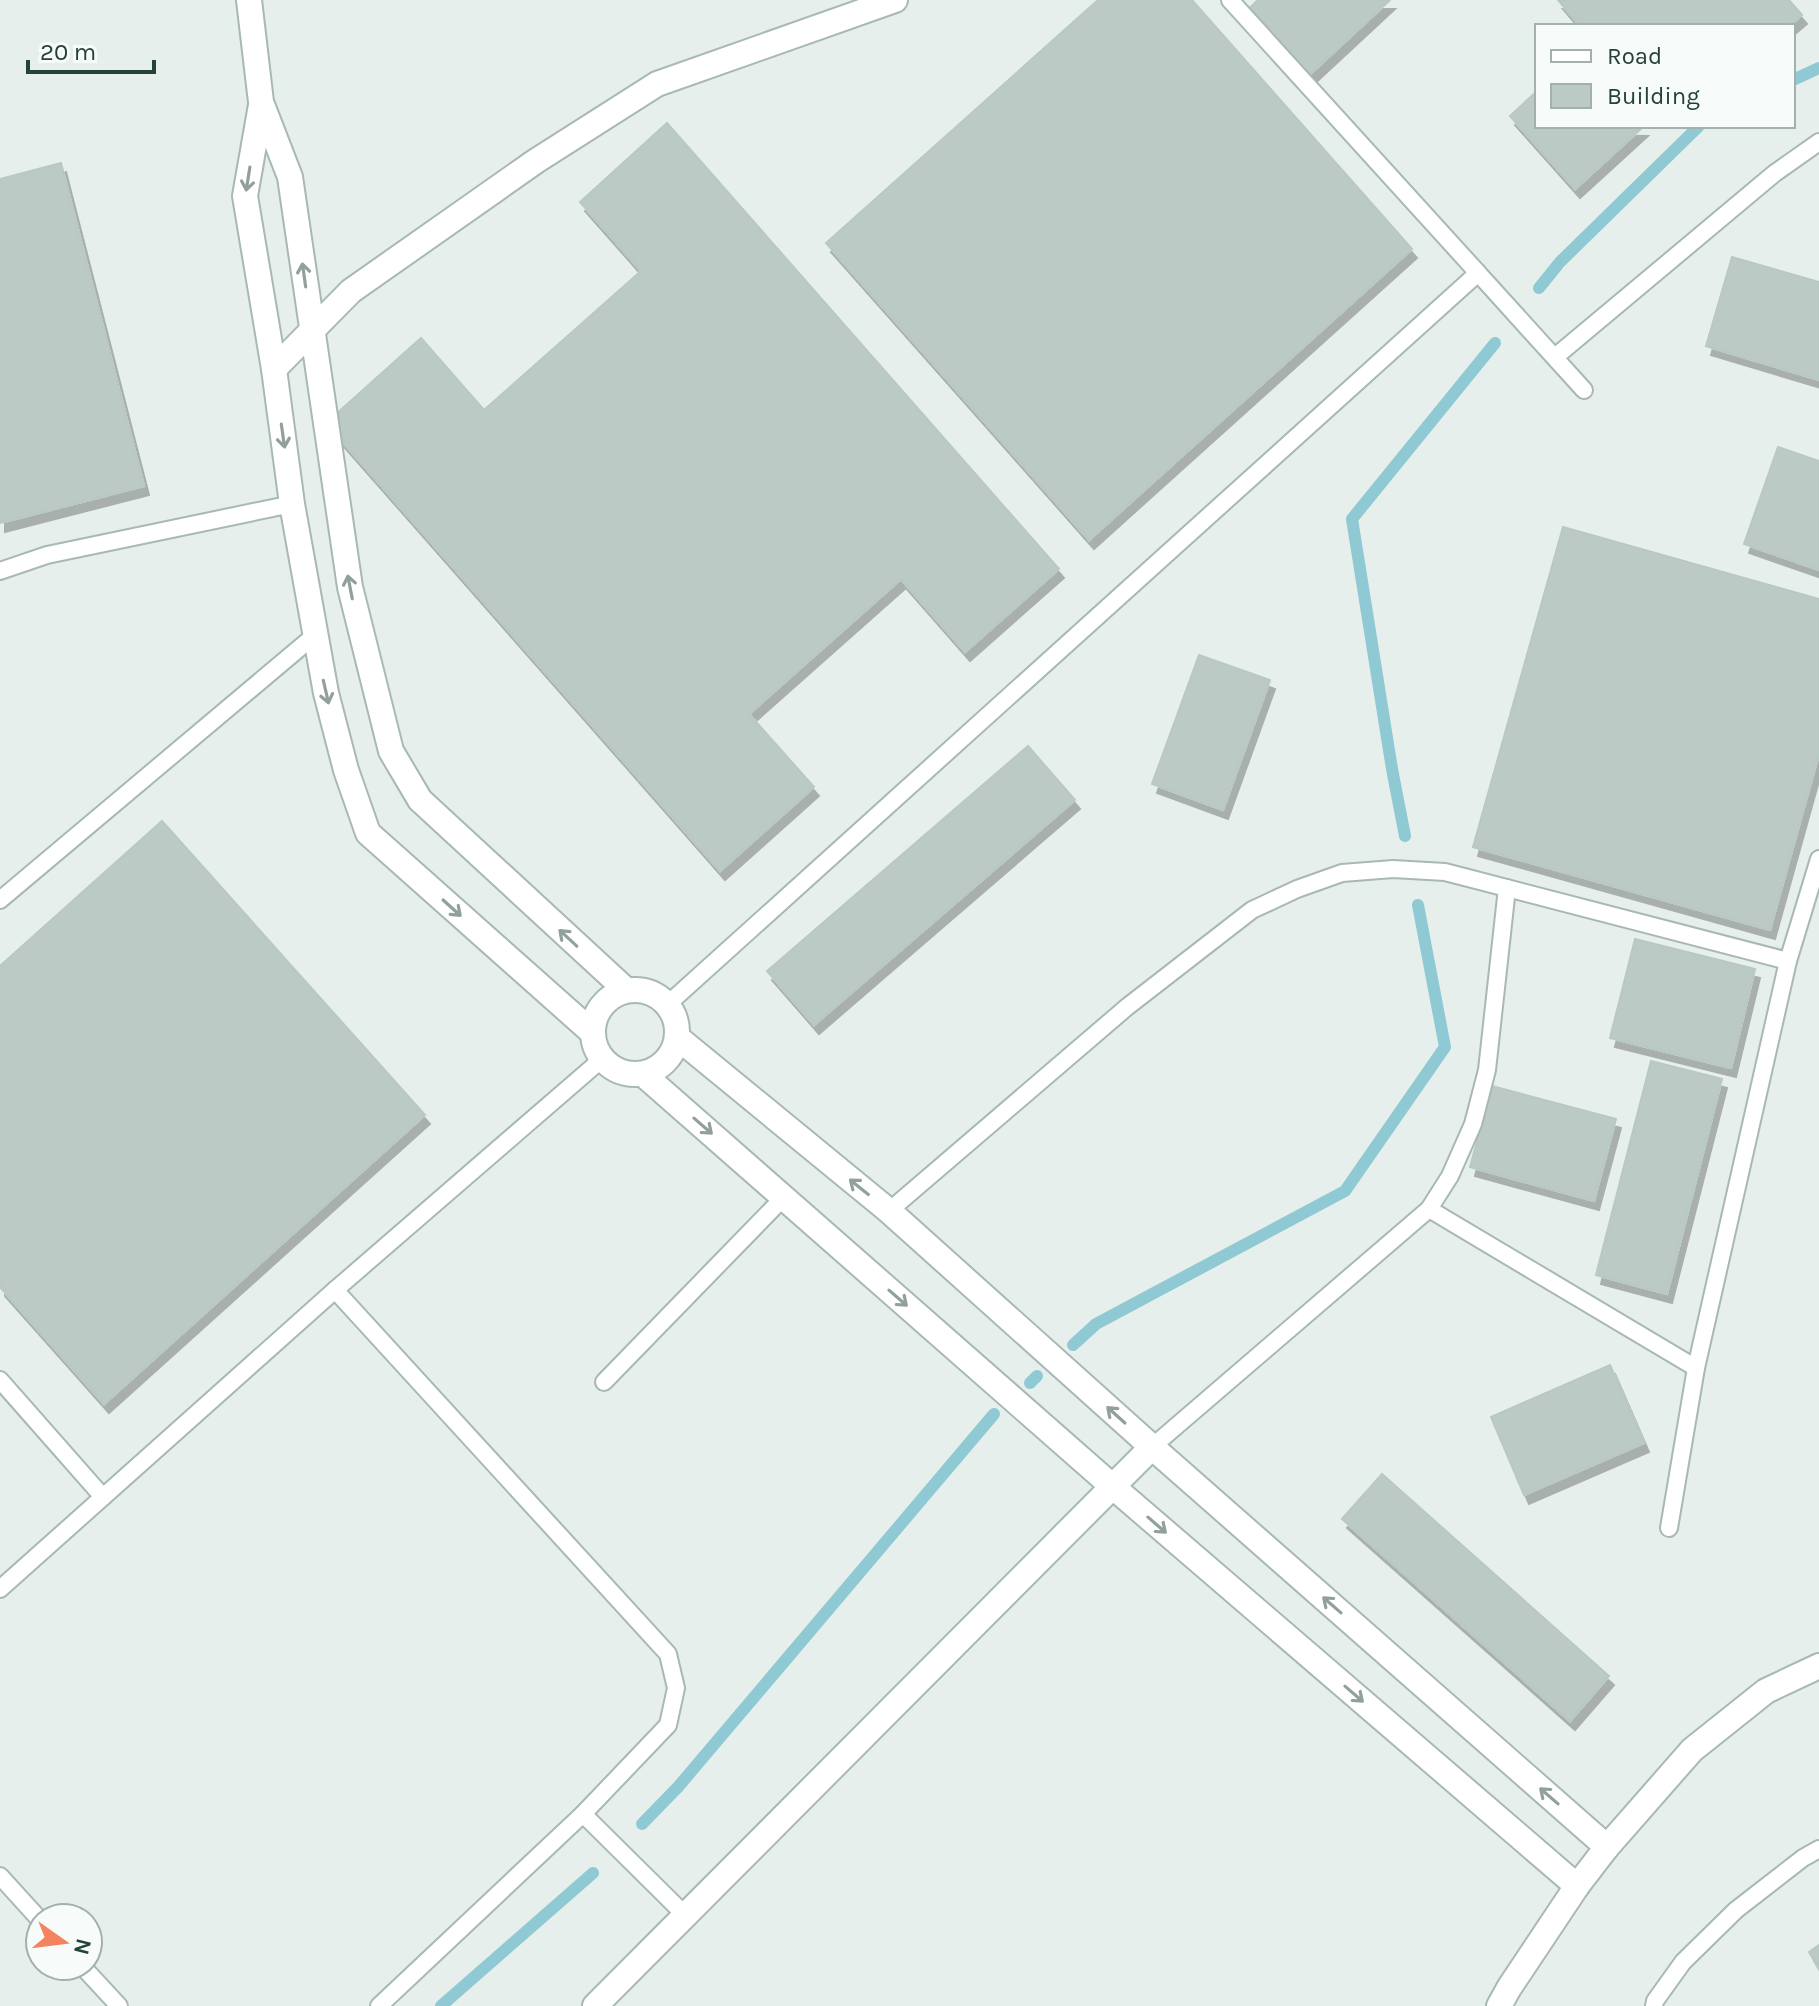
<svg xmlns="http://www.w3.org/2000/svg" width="1819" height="2006" viewBox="0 0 1819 2006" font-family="Karla,sans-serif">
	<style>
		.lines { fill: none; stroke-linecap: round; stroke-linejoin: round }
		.stream { stroke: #8ec9d4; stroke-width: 12 }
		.building { fill: #bbcac4; stroke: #b8c9c2; stroke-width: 2; filter: url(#shadow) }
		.lane-casing { stroke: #a8b8b2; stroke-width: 20 }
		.street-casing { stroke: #a8b8b2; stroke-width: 28 }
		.lane { stroke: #fff; stroke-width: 16 }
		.street { stroke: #fff; stroke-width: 24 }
		.oneway { stroke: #92a09c }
	</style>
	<defs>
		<filter id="shadow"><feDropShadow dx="5" dy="9" stdDeviation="0" flood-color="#0004"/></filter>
	</defs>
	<rect width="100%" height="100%" fill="#e6efeb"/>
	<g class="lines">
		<g class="stream">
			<path d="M1793,80L1819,68"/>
			<path d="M1539,288L1560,262L1699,126"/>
			<path d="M1405,836L1392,769L1352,519L1495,343"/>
			<path d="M1073,1345L1096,1324L1345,1191L1445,1047L1418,905"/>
			<path d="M1030,1383L1037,1376"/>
			<path d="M642,1824L678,1787L994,1414"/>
			<path d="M441,2006L593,1873"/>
		</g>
	</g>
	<g class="building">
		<path d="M1098,0H1192L1412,249L1089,540L826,243Z"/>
		<path d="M1258,0H1390L1306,78L1245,12Z"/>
		<path d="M1558,0H1789L1802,15L1789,26H1580Z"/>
		<path d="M1537,91V126L1643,127L1575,189L1510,116Z"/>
		<path d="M667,123L1059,569L965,652L901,579L749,714L814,787L720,871L326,423L421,338L484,410L641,271L580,202Z"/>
		<path d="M61,163L144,486L0,523V179Z"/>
		<path d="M1732,257L1819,282V380L1706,346Z"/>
		<path d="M1778,447L1819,461V570L1744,544Z"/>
		<path d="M1563,527L1819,599V754L1770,930L1473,847Z"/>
		<path d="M1199,655L1270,680L1223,810L1152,784Z"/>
		<path d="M1028,746L1075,800L814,1025L767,971Z"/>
		<path d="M162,821L425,1115L104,1404L0,1287V966Z"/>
		<path d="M1635,939L1755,969L1731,1068L1610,1038Z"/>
		<path d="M1651,1061L1722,1079L1667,1294L1596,1275Z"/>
		<path d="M1492,1086L1616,1119L1594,1201L1470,1167Z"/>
		<path d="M1610,1365L1644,1443L1524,1495L1491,1417Z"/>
		<path d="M1382,1474L1609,1676L1570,1721L1342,1519Z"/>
		<path d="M1819,1945V1969L1809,1952Z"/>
	</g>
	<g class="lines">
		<g class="lane-casing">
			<g id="lane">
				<path d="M1230,0L1478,273"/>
				<path d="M1555,357L1775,173L1819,142"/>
				<path d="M0,571L47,555L292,504"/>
				<path d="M0,900L315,635"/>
				<path d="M668,1004L1478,273L1584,390"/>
				<path d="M1429,1209L1450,1176L1473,1124L1487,1070L1507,888"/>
				<path d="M889,1211L1127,1007L1252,910L1297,889L1342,873L1393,869L1445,872L1788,961L1819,859"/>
				<path d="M335,1290L668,1654L676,1688L668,1725L583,1814L379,2006"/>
				<path d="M0,1380L103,1497"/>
				<path d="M604,1382L784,1197"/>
				<path d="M1152,1447L1429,1209L1696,1368"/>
				<path d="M1669,1528L1696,1368L1788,961"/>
				<path d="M0,1589L335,1290L602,1059"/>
				<path d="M583,1814L685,1915"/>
				<path d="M0,1876L40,1920"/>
				<path d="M82,1966L119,2006"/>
				<path d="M1654,2006L1655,2001L1683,1962L1736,1910L1803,1858L1819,1849"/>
			</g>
		</g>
		<g class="street-casing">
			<g id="street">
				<path d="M249,0L261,102L290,177L350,587L391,751L420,800L626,990"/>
				<path d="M261,105L245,196L274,369L292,504L326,693L346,770L368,833L593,1033"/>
				<path d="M274,369L351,291L536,161L657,84L895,0"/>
				<circle cx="635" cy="1032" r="42"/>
				<path d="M678,1038L889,1211L1152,1447L1607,1847"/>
				<path d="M644,1075L1112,1486L1577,1886"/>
				<path d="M595,2006L1152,1447"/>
				<path d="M1499,2006L1509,1988L1577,1886L1607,1847L1692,1750L1766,1691L1819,1666"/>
			</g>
		</g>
		<use href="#lane" class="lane"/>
		<use href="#street" class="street"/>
	</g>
	<defs><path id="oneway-shaft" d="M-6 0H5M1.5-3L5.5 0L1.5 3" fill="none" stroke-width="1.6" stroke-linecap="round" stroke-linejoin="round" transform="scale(2)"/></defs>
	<g class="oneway">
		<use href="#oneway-shaft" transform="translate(248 179) rotate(99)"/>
		<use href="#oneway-shaft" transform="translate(304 275) rotate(-98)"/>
		<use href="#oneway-shaft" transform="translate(283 436) rotate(82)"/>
		<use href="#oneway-shaft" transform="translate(350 587) rotate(-101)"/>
		<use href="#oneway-shaft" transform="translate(326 692) rotate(77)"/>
		<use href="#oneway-shaft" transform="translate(452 908) rotate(42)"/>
		<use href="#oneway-shaft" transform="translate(568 938) rotate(-137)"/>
		<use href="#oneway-shaft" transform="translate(703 1126) rotate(41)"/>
		<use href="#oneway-shaft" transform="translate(859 1187) rotate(-141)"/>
		<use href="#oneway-shaft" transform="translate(898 1298) rotate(41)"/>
		<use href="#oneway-shaft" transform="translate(1116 1415) rotate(-138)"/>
		<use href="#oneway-shaft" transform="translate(1157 1525) rotate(41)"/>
		<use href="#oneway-shaft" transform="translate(1332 1605) rotate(-139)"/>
		<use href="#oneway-shaft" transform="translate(1354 1694) rotate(41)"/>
		<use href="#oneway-shaft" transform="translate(1549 1796) rotate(-139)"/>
	</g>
	<rect x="1535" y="24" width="260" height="104" fill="#f7fbf9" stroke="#a3b1ad" stroke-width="2"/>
	<rect x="1551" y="50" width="40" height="12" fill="#ffffff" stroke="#a3b1ad" stroke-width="2"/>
	<text x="1607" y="64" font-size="24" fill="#24423a">Road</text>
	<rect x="1551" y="84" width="40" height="24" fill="#bbcac4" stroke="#a3b1ad" stroke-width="2"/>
	<text x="1607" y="104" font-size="24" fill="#24423a">Building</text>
	<g transform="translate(64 1942) rotate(104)"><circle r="38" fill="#f7fbf9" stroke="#a3b1ad" stroke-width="2"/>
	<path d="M0-6L14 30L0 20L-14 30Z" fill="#f4845f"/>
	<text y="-12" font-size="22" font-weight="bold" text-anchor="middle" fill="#24423a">N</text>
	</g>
	<path d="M28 60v12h126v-12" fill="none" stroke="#24423a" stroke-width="4"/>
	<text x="40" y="60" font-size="24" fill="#24423a" stroke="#f7fbf9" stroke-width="6" paint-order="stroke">20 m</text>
</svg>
